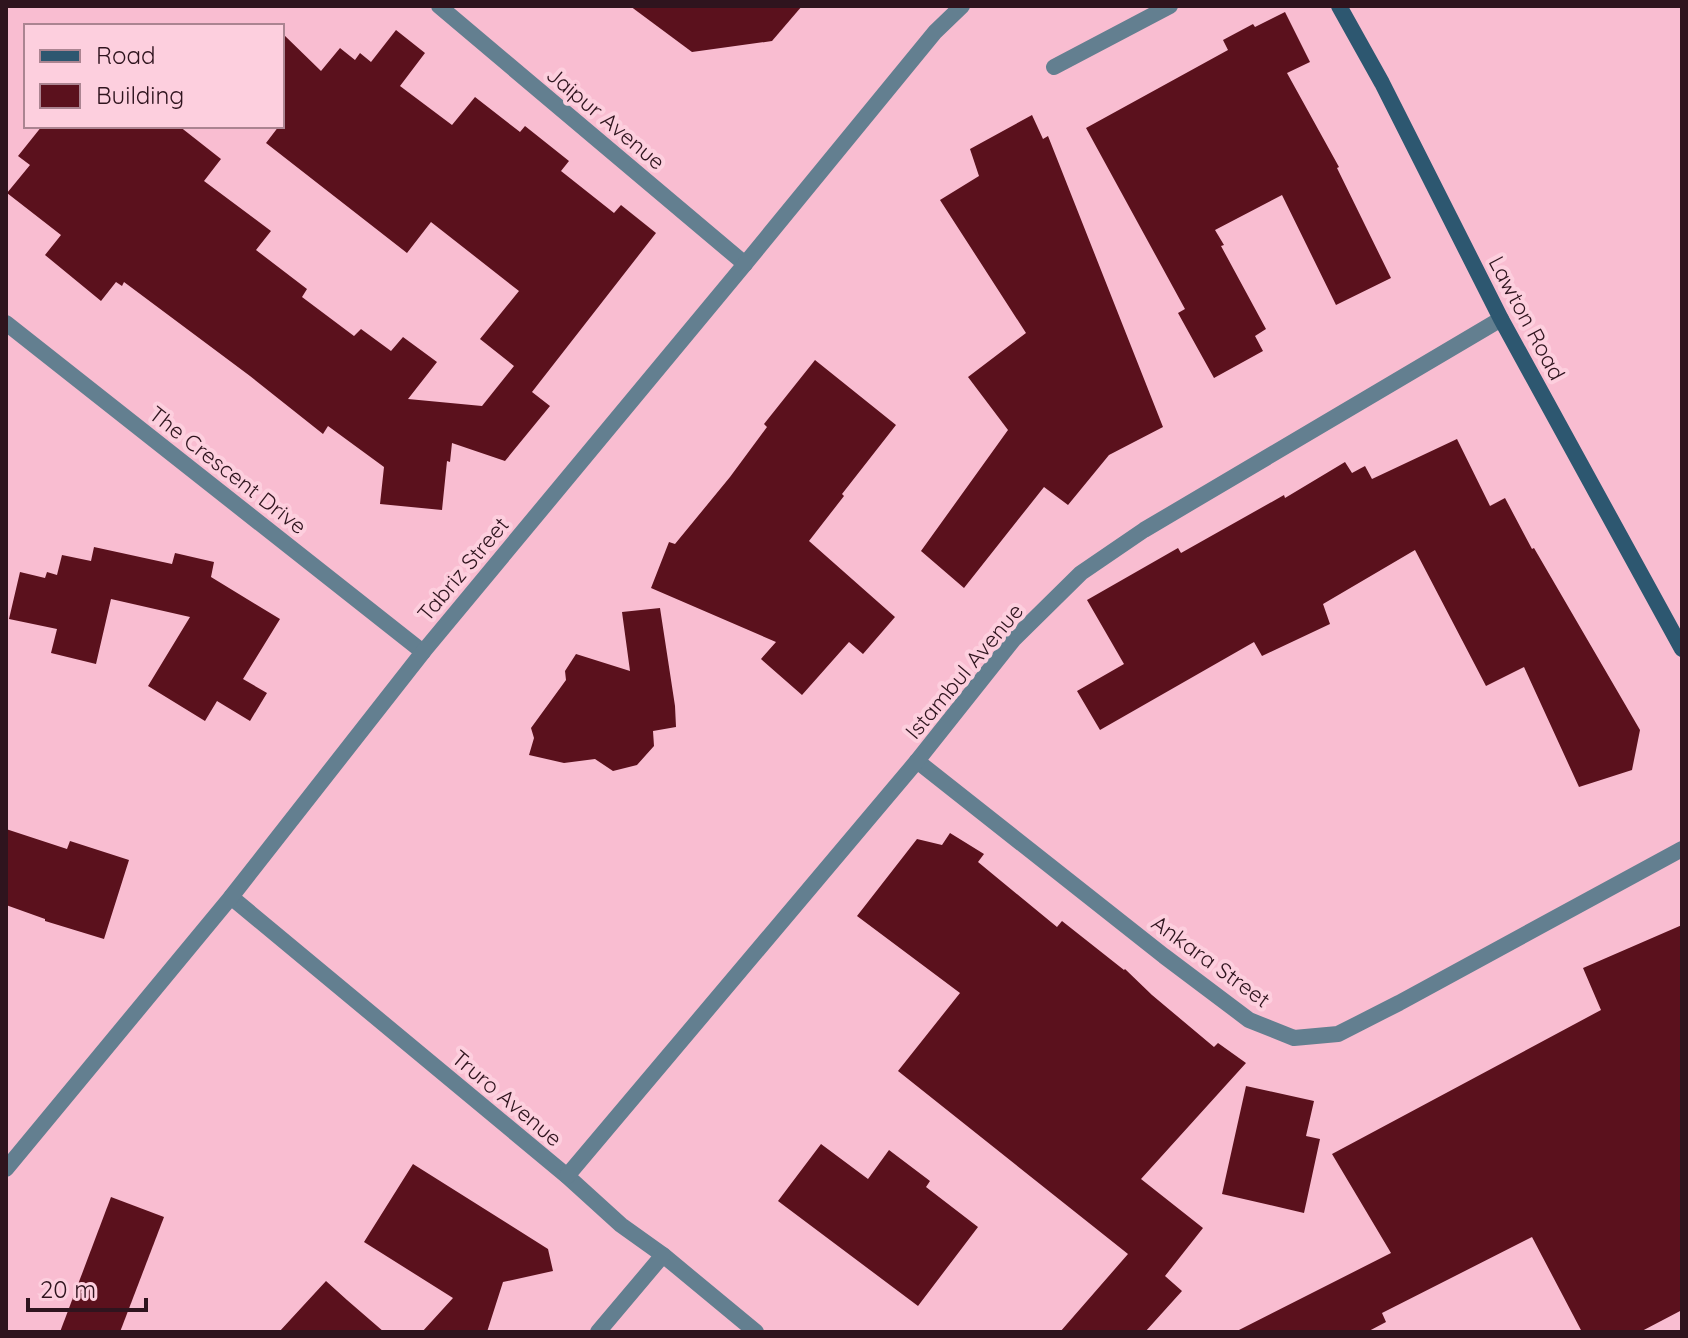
<svg xmlns="http://www.w3.org/2000/svg" width="1688" height="1338" viewBox="0 0 1688 1338" font-family="Quicksand,sans-serif">
	<style>
		.building { fill: #5b111d }
		.lines { fill: none; stroke-linecap: round; stroke-linejoin: round }
		.lane { stroke: #637f90; stroke-width: 16 }
		.street { stroke: #637f90; stroke-width: 16 }
		.secondary { stroke: #2d5770; stroke-width: 16 }
		.labels { text-anchor: middle; dominant-baseline: central; stroke-width: 8; stroke-linejoin: round; paint-order: stroke }
		.street-label { font-size: 22px; fill: #2f141e; stroke: #fdcfde }
	</style>
	<rect width="100%" height="100%" fill="#f9bdd1"/>
	<g class="building">
		<path d="M630,6H802L772,41L692,52Z"/>
		<path d="M1285,12L1310,62L1287,73L1339,167L1337,168L1391,278L1336,305L1282,195L1215,230L1224,245L1221,246L1266,329L1255,336L1263,351L1214,378L1178,313L1185,309L1086,128L1228,50L1223,40L1253,24L1255,27Z"/>
		<path d="M396,30L425,53L400,86L452,125L475,97L520,132L525,126L569,161L561,171L614,213L621,205L656,233L532,392L550,406L505,461L452,443L450,462L447,461L442,510L380,504L384,467L328,426L323,434L250,376L124,282L122,286L116,282L101,301L45,255L61,235L7,193L30,165L18,156L42,126H179L221,159L204,181L271,231L256,250L307,289L302,297L354,336L361,329L391,351L403,337L437,362L408,399L482,406L514,366L480,339L519,291L431,222L407,253L266,143L279,126H282V33L321,71L340,48L355,60L360,53L371,62Z"/>
		<path d="M1032,115L1043,139L1048,136L1163,427L1109,455L1068,505L1044,487L964,588L921,551L1008,430L968,377L1026,333L940,200L979,176L970,149Z"/>
		<path d="M815,360L896,425L842,494L844,496L809,541L895,617L863,654L849,642L802,695L761,659L776,642L651,588L669,542L675,544L730,477L767,427L764,424Z"/>
		<path d="M1457,439L1490,506L1505,498L1532,549L1534,548L1640,730L1632,770L1579,787L1524,667L1486,686L1415,550L1323,604L1330,624L1262,656L1254,642L1100,730L1077,691L1124,664L1087,600L1178,548L1181,553L1284,495L1285,498L1345,462L1352,473L1365,466L1372,479Z"/>
		<path d="M94,547L172,564L175,553L214,562L211,577L280,619L243,679L267,693L250,721L217,701L205,721L148,686L190,617L111,599L96,664L51,653L57,629L9,619L20,572L45,578L47,572L57,575L62,555L91,561Z"/>
		<path d="M660,608L675,706L676,727L653,731L654,746L637,765L613,771L595,759L564,763L529,755L534,738L531,728L566,680L565,671L576,654L630,671L622,612Z"/>
		<path d="M6,829L67,849L70,841L129,860L104,939L45,921V919L6,905Z"/>
		<path d="M950,833L984,854L978,862L1057,927L1062,921L1124,970L1125,969L1152,995L1214,1047L1218,1043L1246,1063L1141,1179L1203,1228L1165,1276L1182,1291L1145,1332H1060L1128,1254L898,1071L960,993L857,916L917,839L942,845Z"/>
		<path d="M1682,925V1310L1640,1332H1582L1532,1237L1382,1313L1386,1322L1367,1332H1235L1391,1253L1332,1154L1601,1010L1583,968Z"/>
		<path d="M1246,1086L1314,1101L1306,1136L1320,1139L1304,1213L1222,1194Z"/>
		<path d="M821,1144L868,1179L889,1150L930,1181L926,1187L978,1227L918,1306L778,1201Z"/>
		<path d="M413,1164L548,1249L553,1271L503,1282L487,1332H422L453,1298L364,1242Z"/>
		<path d="M111,1197L164,1217L120,1332H60Z"/>
		<path d="M326,1281L347,1300L384,1332H279Z"/>
	</g>
	<g class="lines">
		<path class="lane" d="M1054,67L1170,6"/>
		<g class="street">
			<path d="M439,6L745,264"/>
			<path d="M6,323L423,652"/>
			<path d="M917,761L1164,956L1249,1020L1294,1038L1338,1034L1399,1003L1682,849"/>
			<path d="M231,897L567,1176L621,1225L663,1255L756,1332"/>
			<path d="M6,1169L231,897L423,652L745,264L935,32L962,6"/>
			<path d="M567,1176L917,761L1014,639L1081,573L1144,530L1501,319"/>
			<path d="M598,1332L663,1255"/>
		</g>
		<path class="secondary" d="M1339,6L1382,83L1501,319L1682,649"/>
	</g>
	<g class="labels">
		<g class="street-label">
			<text transform="translate(606 118) rotate(40)">Jaipur Avenue</text>
			<text transform="translate(1527 318) rotate(62)">Lawton Road</text>
			<text transform="translate(228 470) rotate(38)">The Crescent Drive</text>
			<text transform="translate(463 569) rotate(-50)">Tabriz Street</text>
			<text transform="translate(964 671) rotate(-50)">Istambul Avenue</text>
			<text transform="translate(1211 961) rotate(36)">Ankara Street</text>
			<text transform="translate(507 1098) rotate(40)">Truro Avenue</text>
		</g>
	</g>
	<rect width="1688" height="1338" fill="none" stroke="#2f141e" stroke-width="16"/>
	<rect x="24" y="24" width="260" height="104" fill="#fdcfde" stroke="#ab8491" stroke-width="2"/>
	<rect x="40" y="50" width="40" height="12" fill="#2d5770" stroke="#ab8491" stroke-width="2"/>
	<text x="96" y="64" font-size="24" fill="#2f141e">Road</text>
	<rect x="40" y="84" width="40" height="24" fill="#5b111d" stroke="#ab8491" stroke-width="2"/>
	<text x="96" y="104" font-size="24" fill="#2f141e">Building</text>
	<path d="M28 1298v12h118v-12" fill="none" stroke="#2f141e" stroke-width="4"/>
	<text x="40" y="1298" font-size="24" fill="#2f141e" stroke="#fdcfde" stroke-width="6" paint-order="stroke">20 m</text>
</svg>
